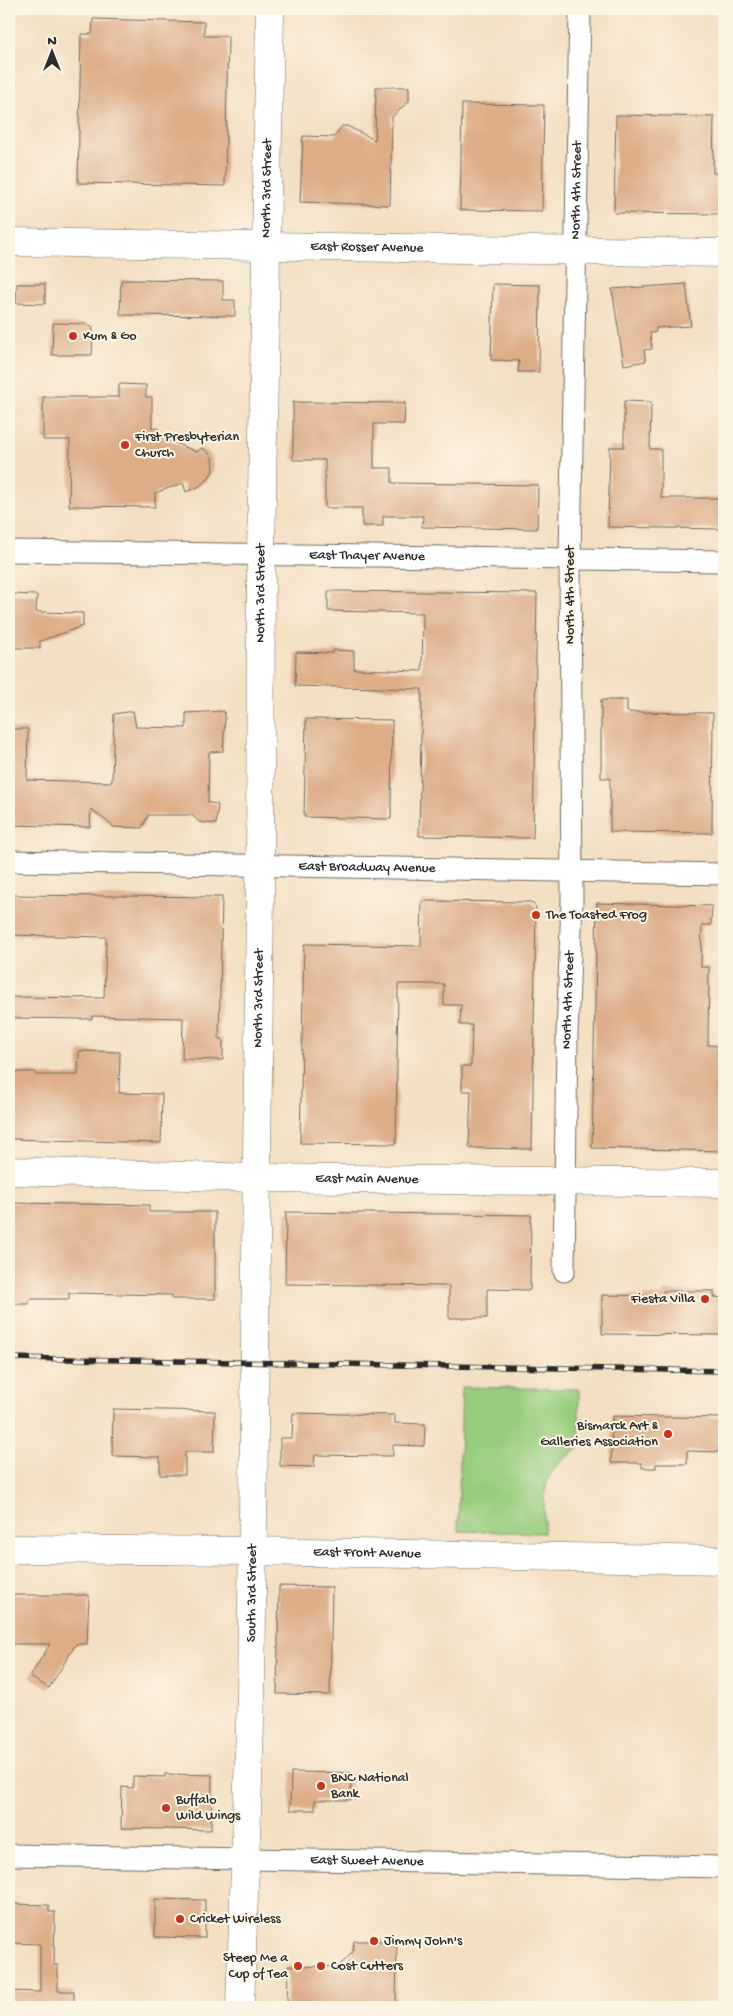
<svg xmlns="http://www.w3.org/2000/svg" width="733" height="2016" viewBox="0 0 733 2016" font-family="'Gochi Hand',sans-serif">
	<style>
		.green { fill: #98cd7f; stroke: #627c55 }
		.building { fill: #ddad88 }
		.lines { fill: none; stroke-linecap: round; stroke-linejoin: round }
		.street-casing { stroke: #716a60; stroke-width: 23 }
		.secondary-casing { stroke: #716a60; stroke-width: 29 }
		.primary-casing { stroke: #716a60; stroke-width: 29 }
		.street { stroke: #fff; stroke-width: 21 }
		.secondary { stroke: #fff; stroke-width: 28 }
		.primary { stroke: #fff; stroke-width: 28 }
		.rail-casing { stroke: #2b2b2b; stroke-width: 5.5 }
		.rail { stroke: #fcf5e5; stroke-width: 4; stroke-dasharray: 11; stroke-linecap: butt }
		.poi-dot { fill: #c8321e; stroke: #fcf5e5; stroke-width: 2 }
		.labels { text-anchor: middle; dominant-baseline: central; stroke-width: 4; stroke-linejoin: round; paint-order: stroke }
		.street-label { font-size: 14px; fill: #2b2b2b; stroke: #fcf5e5 }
		.poi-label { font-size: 14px; fill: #2b2b2b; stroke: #fcf5e5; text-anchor: start }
	</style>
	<rect width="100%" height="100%" fill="#fcf5e5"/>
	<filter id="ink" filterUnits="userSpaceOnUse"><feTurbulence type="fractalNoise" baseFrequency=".02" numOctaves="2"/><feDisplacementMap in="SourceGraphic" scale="10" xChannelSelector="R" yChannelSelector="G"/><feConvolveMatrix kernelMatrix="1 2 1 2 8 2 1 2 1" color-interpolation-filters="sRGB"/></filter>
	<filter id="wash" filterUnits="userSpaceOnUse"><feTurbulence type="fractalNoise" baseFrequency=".0096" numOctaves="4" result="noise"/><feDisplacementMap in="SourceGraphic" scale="20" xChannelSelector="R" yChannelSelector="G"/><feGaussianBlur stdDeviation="1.12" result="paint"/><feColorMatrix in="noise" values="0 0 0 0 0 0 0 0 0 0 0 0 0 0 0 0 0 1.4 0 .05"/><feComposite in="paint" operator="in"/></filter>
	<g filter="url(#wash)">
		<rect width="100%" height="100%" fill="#f3dfc2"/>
		<path class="green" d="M462,1387L579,1389V1449C539,1472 545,1491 544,1533L458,1531Z"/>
		<g id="blocks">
			<g class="building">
				<path d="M93,19L204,22V36H228L225,186L78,183L81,34H92Z"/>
				<path d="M376,87H409V101L392,117L390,205L300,202L303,136L334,137L342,126H347L375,140Z"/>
				<path d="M462,104L544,105L542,211L460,210Z"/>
				<path d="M616,115L714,117L713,173L724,174V214L614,213Z"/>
				<path d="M121,280L223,281V300H235V316L120,315Z"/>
				<path d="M17,284H45V304L16,303Z"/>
				<path d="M493,284L540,285L539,372H518L519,361L491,360Z"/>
				<path d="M686,284L691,326L656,328V332L650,333L652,349L644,350L646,361L624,365L612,289Z"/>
				<path d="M53,323L87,324V326L93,327L92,355H52Z"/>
				<path d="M119,384L146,385V397H152V428H158V436L197,452L201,448L207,451L212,457L213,471L207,480L198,487L186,492L183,483L155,493V507L69,506L70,440H43V397H119Z"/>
				<path d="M624,401L651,402L650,449H661V498H723V529L608,527L610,447H624Z"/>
				<path d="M293,402L405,403L404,424H374V468H392V483L538,485L537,529L422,527L423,516H383V526H362V508H325V460H293Z"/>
				<path d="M328,591L537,593L533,838L419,836L422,689L295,686L296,652L333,653V650L354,651V669L422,671L423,613L328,611Z"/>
				<path d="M9,594L37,595L36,612L83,613V626L40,641V648H9Z"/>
				<path d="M601,700H627V712L713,713L712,833L610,832V778H601Z"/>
				<path d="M133,711L136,727L186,728V713L224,711L225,718L223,751L209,752L208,802L218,805L216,824L199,822L192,815H148L142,828L114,827L91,809L90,827L9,825V729H28L27,780L112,782L114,714Z"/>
				<path d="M306,719L392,720L391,819L304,817Z"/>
				<path d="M9,895L222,897L219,1039H223V1060L182,1059L183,1018L92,1016V1019L9,1018V997L104,998L106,941V937L9,935Z"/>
				<path d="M422,901L531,902L536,907L532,1149L469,1148L471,1091H462V1066H471L472,1025H460L461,1005H444V984H398L396,1144L300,1143L304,944L421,946Z"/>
				<path d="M597,903L712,906L711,925H702L701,967H709L708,1045L724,1046V1151L592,1148Z"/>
				<path d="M79,1051L120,1052L119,1093L162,1094L161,1143L9,1139V1072H36V1075H78Z"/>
				<path d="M9,1203L149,1205V1212H215V1299H172V1295L69,1293V1299H29V1304H9Z"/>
				<path d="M286,1212L531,1215L530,1290L487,1289V1318H449V1286L285,1284Z"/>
				<path d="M663,1291H714V1297L724,1298V1335L602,1334V1295L663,1296Z"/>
				<path d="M113,1409L215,1411L214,1452H185V1475H160V1457L112,1456Z"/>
				<path d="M293,1413L395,1415V1423L425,1424L424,1446L393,1445V1456L315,1455L314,1467L280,1466V1438H292Z"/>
				<path d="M612,1416L724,1418V1452L687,1451V1464H656V1468H642V1463H611Z"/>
				<path d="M279,1586L332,1587L330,1695L277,1694Z"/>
				<path d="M9,1595H89L87,1644H76L49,1688L30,1677L50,1644H9Z"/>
				<path d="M291,1772L351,1773V1800H315V1810H290Z"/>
				<path d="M165,1774L212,1775L211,1830L121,1828L122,1787L133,1788V1776L165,1777Z"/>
				<path d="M155,1899L205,1900V1938L155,1937Z"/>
				<path d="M9,1904L49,1905V1912H55L54,1965H58V1991H74V2007H9V1991L40,1992V1944L9,1943Z"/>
				<path d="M354,1941H397L396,2007H287L288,1966L338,1967L353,1952Z"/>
			</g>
		</g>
	</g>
	<g filter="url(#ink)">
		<use href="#blocks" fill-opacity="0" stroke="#716a60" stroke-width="1"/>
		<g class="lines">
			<g class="street-casing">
				<g id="street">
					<path id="s1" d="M9,551L724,561"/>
					<path id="s2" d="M9,861L724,874"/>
					<path id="s3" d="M564,1271L567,1035L572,901L570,558L580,9"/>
					<path id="s4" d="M9,1855L724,1867"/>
				</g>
			</g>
			<g class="secondary-casing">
				<g id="secondary">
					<path id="s5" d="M9,242L724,253"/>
					<path id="s6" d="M9,1549L252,1551L724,1560"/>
					<path id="s7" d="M240,2007L251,1697L260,893L261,556L270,9"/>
				</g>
			</g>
			<g class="primary-casing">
				<g id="primary">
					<path id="s8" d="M9,1171L257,1178L724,1183"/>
				</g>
			</g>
			<use href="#street" class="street"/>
			<use href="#secondary" class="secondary"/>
			<use href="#primary" class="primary"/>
			<g class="rail-casing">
				<path id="rail" d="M9,1358L724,1371"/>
			</g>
			<use href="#rail" class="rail"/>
		</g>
	</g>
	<g class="poi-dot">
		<circle cx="73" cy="336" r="5"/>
		<circle cx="125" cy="445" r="5"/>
		<circle cx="536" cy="915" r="5"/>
		<circle cx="705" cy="1299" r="5"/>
		<circle cx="668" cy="1434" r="5"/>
		<circle cx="321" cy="1786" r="5"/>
		<circle cx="166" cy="1808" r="5"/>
		<circle cx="180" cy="1919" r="5"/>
		<circle cx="374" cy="1941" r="5"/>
		<circle cx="298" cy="1966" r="5"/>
		<circle cx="321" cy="1966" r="5"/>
	</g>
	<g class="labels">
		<g class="street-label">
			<text stroke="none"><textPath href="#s7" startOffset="1819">North 3rd Street</textPath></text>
			<text stroke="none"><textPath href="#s3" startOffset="1081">North 4th Street</textPath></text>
			<text stroke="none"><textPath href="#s5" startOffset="358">East Rosser Avenue</textPath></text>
			<text stroke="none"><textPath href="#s1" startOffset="358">East Thayer Avenue</textPath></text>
			<text stroke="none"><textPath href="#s7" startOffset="1414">North 3rd Street</textPath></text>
			<text transform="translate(570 595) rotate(-90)">North 4th Street</text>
			<text stroke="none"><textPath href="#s2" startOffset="358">East Broadway Avenue</textPath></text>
			<text stroke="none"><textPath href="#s7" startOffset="1009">North 3rd Street</textPath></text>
			<text stroke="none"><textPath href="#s3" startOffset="271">North 4th Street</textPath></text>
			<text stroke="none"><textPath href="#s8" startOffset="358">East Main Avenue</textPath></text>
			<text stroke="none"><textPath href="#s6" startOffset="358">East Front Avenue</textPath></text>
			<text stroke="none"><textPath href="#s7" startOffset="414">South 3rd Street</textPath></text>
			<text stroke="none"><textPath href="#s4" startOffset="358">East Sweet Avenue</textPath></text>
		</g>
		<g class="poi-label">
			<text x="83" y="336">Kum &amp; Go</text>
			<text x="135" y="437">First Presbyterian<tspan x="135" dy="16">Church</tspan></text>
			<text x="546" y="915">The Toasted Frog</text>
			<text x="695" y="1299" text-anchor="end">Fiesta Villa</text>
			<text x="658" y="1426" text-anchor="end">Bismarck Art &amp;<tspan x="658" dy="16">Galleries Association</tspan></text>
			<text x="331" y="1778">BNC National<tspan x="331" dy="16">Bank</tspan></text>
			<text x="176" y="1800">Buffalo<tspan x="176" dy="16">Wild Wings</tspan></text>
			<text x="190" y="1919">Cricket Wireless</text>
			<text x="384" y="1941">Jimmy John's</text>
			<text x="288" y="1958" text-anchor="end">Steep Me a<tspan x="288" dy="16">Cup of Tea</tspan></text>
			<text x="331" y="1966">Cost Cutters</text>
		</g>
	</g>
	<rect width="733" height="2016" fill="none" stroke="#fcf5e5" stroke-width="30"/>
	<g transform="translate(52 52)" stroke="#fcf5e5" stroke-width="4" paint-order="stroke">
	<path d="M0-4L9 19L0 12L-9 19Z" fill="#2b2b2b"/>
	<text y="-8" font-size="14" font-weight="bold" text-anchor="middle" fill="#2b2b2b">N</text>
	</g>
</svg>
